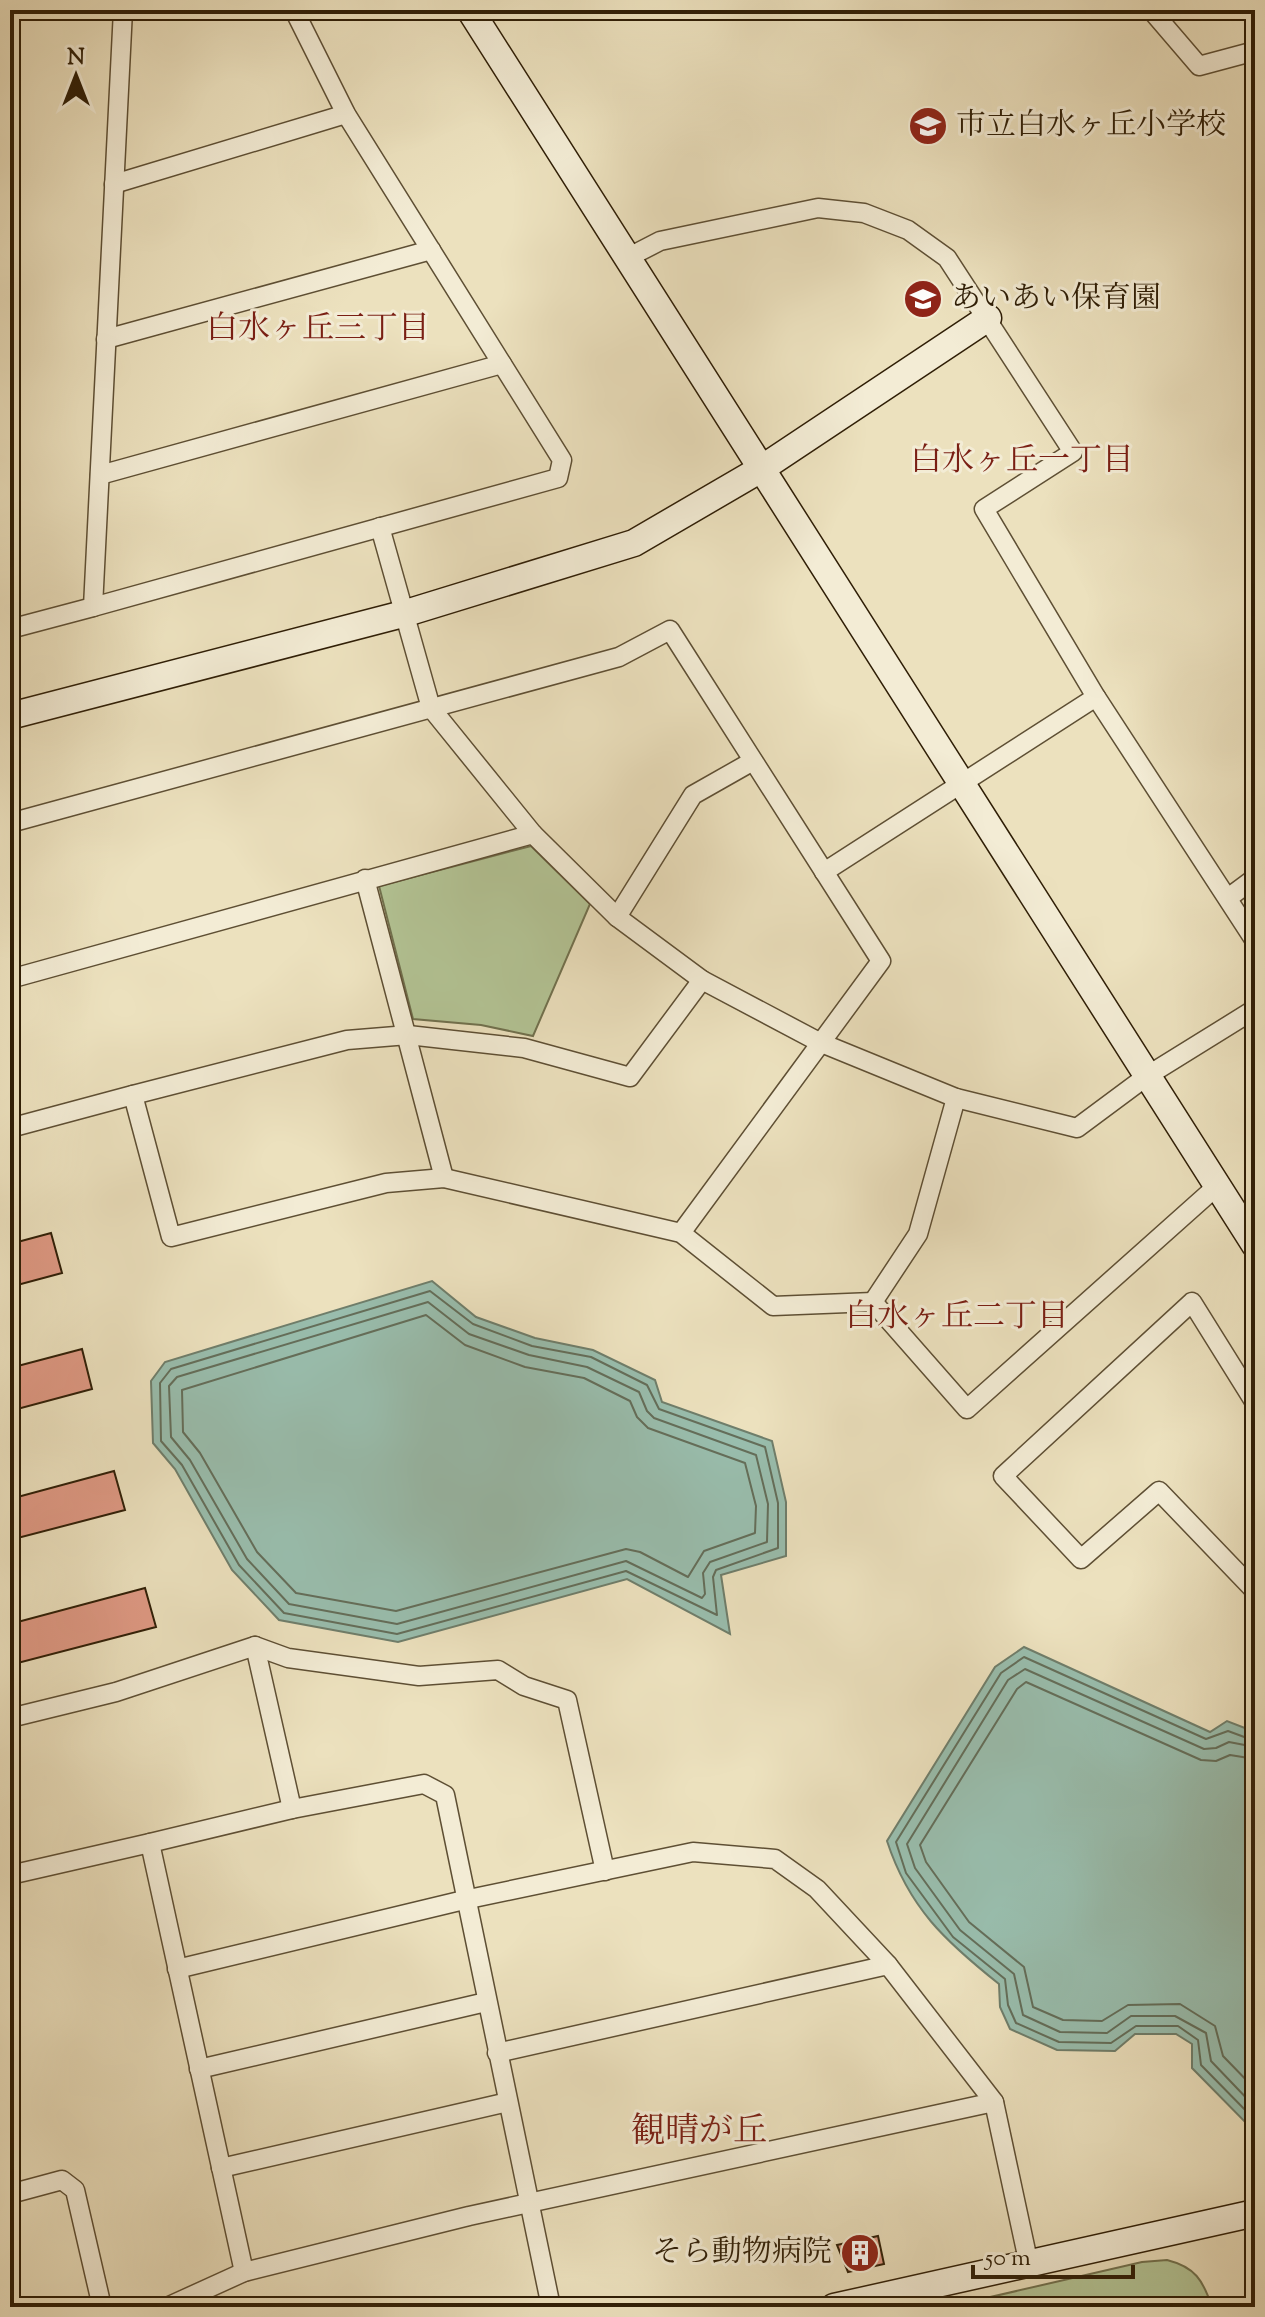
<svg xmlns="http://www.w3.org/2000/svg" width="1265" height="2317" viewBox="0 0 1265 2317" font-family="'Sorts Mill Goudy','Noto Serif JP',serif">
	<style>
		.green { fill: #b3c495; stroke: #71714e; stroke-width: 2 }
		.water { fill: #99beae; stroke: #6f7e6b; stroke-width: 2 }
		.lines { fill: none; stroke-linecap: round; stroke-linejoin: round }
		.shore { stroke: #646e5a; stroke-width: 2 }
		.building { fill: #df9984; stroke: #2f1e06; stroke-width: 2 }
		.street-casing { stroke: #5e4f34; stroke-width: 21 }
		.secondary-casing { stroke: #2f1e06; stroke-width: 29 }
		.street { stroke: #f3ecd5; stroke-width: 18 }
		.secondary { stroke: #f3ecd5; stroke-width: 26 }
		.labels { text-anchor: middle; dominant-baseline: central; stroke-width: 6; stroke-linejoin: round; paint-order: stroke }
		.poi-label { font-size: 30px; fill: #2f1e06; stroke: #f3ecd5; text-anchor: start }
		.neighbourhood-label { font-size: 32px; fill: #7a1f14; stroke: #f3ecd5 }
		.quarter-label { font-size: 34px; fill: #7a1f14; stroke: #f3ecd5 }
	</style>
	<rect width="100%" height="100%" fill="#ece1be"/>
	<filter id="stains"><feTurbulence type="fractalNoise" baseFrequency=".0025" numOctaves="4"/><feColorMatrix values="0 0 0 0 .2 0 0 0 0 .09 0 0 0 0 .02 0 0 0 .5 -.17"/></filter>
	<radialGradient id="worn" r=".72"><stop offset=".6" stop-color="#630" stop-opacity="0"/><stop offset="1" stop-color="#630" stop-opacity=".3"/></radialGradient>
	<g class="green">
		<path d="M531,846L590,904L533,1036L481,1025L413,1019L379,886Z"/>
		<path d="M1167,2260C1195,2267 1203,2280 1212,2307H947L1142,2262Z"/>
	</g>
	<g class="water">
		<path d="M432,1281L476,1317L535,1338L593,1350L655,1380L662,1402L772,1441L786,1502V1556L721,1575L730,1634L627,1579L398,1642L279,1620L232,1570L175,1469L153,1443L151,1381L165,1362Z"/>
		<path d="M1024,1647L1210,1732L1227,1721L1250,1730L1255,1723V2127L1251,2128L1192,2068V2044L1176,2034H1135L1115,2051L1057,2050L1010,2029L1000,2007L999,1984C945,1941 909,1908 887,1841L995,1667Z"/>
	</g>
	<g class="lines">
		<g class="shore">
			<path d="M430,1291L473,1324L532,1346L591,1357L647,1385L659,1409L765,1447L778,1503V1548L716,1570L713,1577L717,1615L626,1571L397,1634L284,1613L239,1565L182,1465L161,1441L160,1383L171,1369Z"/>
			<path d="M428,1302L469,1334L529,1355L587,1367L639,1392L647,1411L654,1418L756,1455L768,1504L767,1542L710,1562L703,1573L705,1594L702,1598L626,1561L397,1624L289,1604L247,1559L190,1460L171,1437L169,1386L177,1377Z"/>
			<path d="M426,1315L465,1345L525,1367L584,1378L630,1401L637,1417L648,1428L745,1463L756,1506L755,1533L704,1551L688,1577L640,1552L626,1549L396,1611L296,1593L257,1552L200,1453L183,1432L182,1390Z"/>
			<path d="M1255,1736L1247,1738L1228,1731L1206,1739L1024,1657L1001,1673L896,1842L906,1873L953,1937L1005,1979L1008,2005L1016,2023L1059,2042L1111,2043L1136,2026H1178L1198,2040L1201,2065L1255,2120"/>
			<path d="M1255,1747L1229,1742L1216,1748L1204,1749L1025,1669L1008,1680L907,1844L915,1868L960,1930L1014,1974L1023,2015L1060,2032L1107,2033L1131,2016H1175L1206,2033L1211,2061L1255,2107"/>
			<path d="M1255,1759L1230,1755L1216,1761L1201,1760L1026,1682L1017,1689L920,1845L926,1862L969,1922L1024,1967L1033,2007L1063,2020L1102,2021L1128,2005L1180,2004L1215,2026L1223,2056L1255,2089"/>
		</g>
	</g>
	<g class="building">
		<path d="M51,1233L62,1273L10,1287V1244Z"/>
		<path d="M82,1349L92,1389L10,1411V1368Z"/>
		<path d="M114,1471L125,1510L10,1540V1499Z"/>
		<path d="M145,1588L156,1627L10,1665V1624Z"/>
		<path d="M878,2236L884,2264L848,2272L837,2245Z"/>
	</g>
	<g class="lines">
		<g class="street-casing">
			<g id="street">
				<path d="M1151,10L1199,66L1255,51"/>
				<path d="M114,184L346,114"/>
				<path d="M627,258L660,241L818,208L864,213L908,230L947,258L1073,452L984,509L1096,697L1255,941"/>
				<path d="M106,339L431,250"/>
				<path d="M100,475L502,364"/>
				<path d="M380,527L431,708L533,834"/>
				<path d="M93,607L558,478L562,460L346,114L294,10"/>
				<path d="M10,629L93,607L123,10"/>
				<path d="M10,823L619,657L670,630L881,961L681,1233"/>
				<path d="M824,872L1096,697"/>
				<path d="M365,879L444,1178"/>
				<path d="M1228,898L1255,878"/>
				<path d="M617,917L693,795L753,761"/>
				<path d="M10,979L533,834L617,917L702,980L819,1042L956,1098L1077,1128L1147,1076L1255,1009"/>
				<path d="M702,980L630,1077L524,1048L408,1035L347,1040L133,1095L171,1237L386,1183L444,1178L681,1233L773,1306L873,1302L967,1409L1217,1186"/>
				<path d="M10,1128L133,1095"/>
				<path d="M873,1302L918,1234L956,1098"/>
				<path d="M1255,1403L1192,1302L1003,1476L1081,1559L1159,1491L1255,1591"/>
				<path d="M255,1646L288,1658L419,1676L498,1670L524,1686L567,1700L605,1871"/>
				<path d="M10,1718L116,1692L255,1646L292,1809L424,1784L445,1795L551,2307"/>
				<path d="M10,1875L150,1843"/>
				<path d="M177,1969L464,1900L693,1852L775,1859L817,1889L888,1965"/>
				<path d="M497,2053L888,1965L994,2102"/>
				<path d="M199,2069L486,2002"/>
				<path d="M221,2168L508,2102"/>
				<path d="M10,2194L62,2180L75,2190L102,2307"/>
				<path d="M244,2272L150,1843L292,1809"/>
				<path d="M167,2307L244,2272L469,2216L994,2102L1029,2265"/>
			</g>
		</g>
		<g class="secondary-casing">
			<g id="secondary">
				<path d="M470,10L1255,1245"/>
				<path d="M10,716L403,614L634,543L761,469L988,318"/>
				<path d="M834,2307L1255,2213"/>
			</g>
		</g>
		<use href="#street" class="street"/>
		<use href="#secondary" class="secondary"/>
	</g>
	<defs>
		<g id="school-disc" transform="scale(2)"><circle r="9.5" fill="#8f2418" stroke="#f3ecd5"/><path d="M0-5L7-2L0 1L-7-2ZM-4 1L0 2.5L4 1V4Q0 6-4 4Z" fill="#fff"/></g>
		<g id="building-disc" transform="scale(2)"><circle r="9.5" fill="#8f2418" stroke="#f3ecd5"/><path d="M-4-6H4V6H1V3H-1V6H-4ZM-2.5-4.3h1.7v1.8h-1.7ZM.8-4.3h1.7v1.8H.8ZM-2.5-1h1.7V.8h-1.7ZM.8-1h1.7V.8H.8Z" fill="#fff"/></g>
	</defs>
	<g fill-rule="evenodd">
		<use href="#school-disc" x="928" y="126"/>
		<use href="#school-disc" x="923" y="299"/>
		<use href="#building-disc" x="860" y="2253"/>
	</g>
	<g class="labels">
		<g class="poi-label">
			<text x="956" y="126">市立白水ヶ丘小学校</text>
			<text x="951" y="299">あいあい保育園</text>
			<text x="832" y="2253" text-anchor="end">そら動物病院</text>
		</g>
		<g class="neighbourhood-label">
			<text x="318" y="330">白水ヶ丘三丁目</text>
			<text x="1022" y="462">白水ヶ丘一丁目</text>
			<text x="957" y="1318">白水ヶ丘二丁目</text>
		</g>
		<g class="quarter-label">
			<text x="699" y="2132">観晴が丘</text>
		</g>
	</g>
	<rect width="1265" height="2317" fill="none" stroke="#ece1be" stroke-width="40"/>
	<rect x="12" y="12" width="1241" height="2293" fill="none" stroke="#2f1e06" stroke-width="4"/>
	<rect x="20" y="20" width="1225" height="2277" fill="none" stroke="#2f1e06" stroke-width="2"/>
	<g transform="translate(76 76)" stroke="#f3ecd5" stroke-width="6" paint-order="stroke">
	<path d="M0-6L14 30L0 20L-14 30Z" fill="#2f1e06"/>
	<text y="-12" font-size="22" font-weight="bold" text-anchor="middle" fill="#2f1e06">N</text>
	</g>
	<path d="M973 2265v12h160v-12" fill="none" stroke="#2f1e06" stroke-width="4"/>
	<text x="985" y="2265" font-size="24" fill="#2f1e06" stroke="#f3ecd5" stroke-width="6" paint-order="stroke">50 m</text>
	<rect width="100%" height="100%" filter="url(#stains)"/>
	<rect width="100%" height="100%" fill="url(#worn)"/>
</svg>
